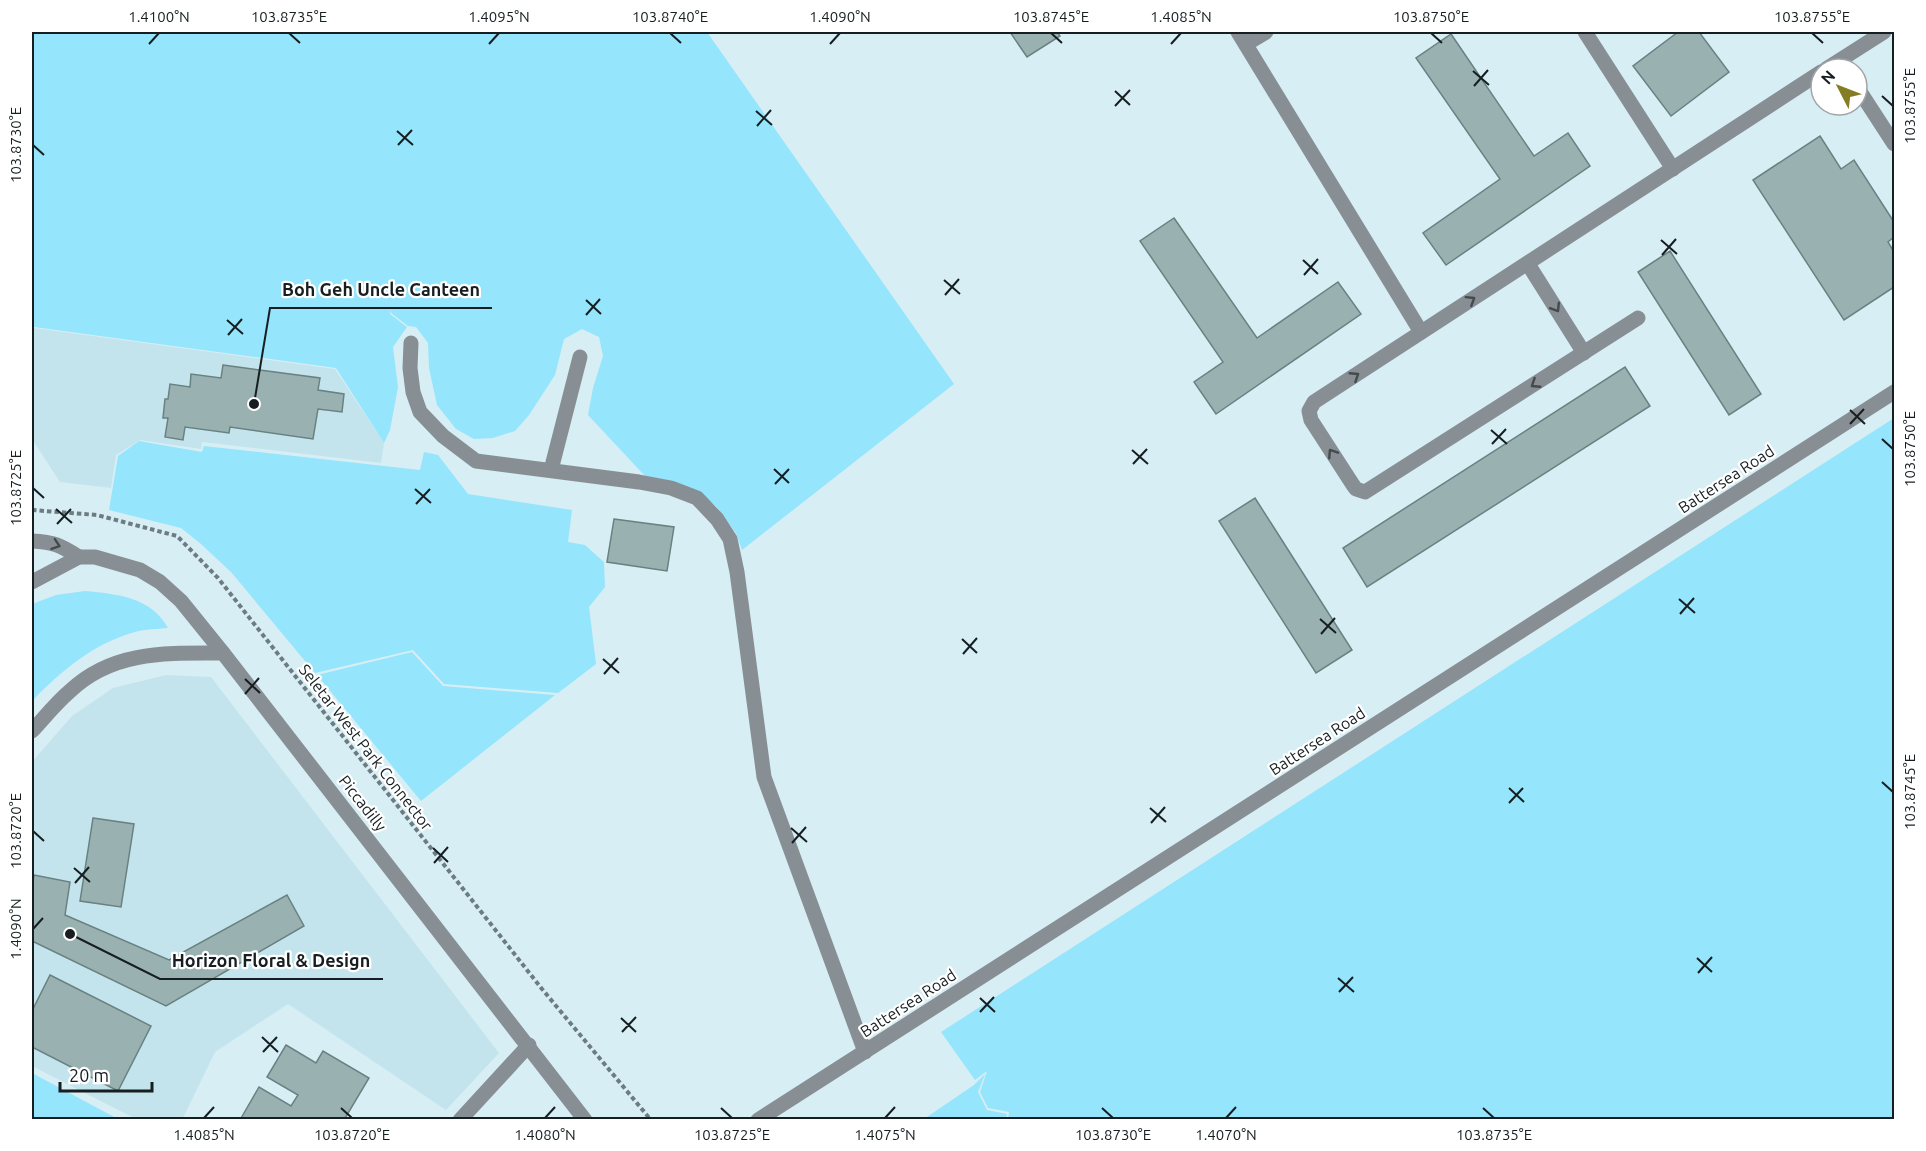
<svg xmlns="http://www.w3.org/2000/svg" width="1926" height="1151" viewBox="0 0 1926 1151" font-family="Ubuntu,sans-serif">
	<style>
		.built { fill: #c3e4ed }
		.green { fill: #95e5fc }
		.building { fill: #99b1b0; stroke: #6a8181; stroke-width: 1.5 }
		.lines { fill: none; stroke-linecap: round; stroke-linejoin: round }
		.path { stroke: #6d7c81; stroke-width: 4; stroke-dasharray: 4.5 3; stroke-linecap: butt }
		.minor { stroke: #888f94; stroke-width: 15 }
		.oneway { stroke: #444b4f }
		.ticks { fill: none; stroke: #161e21; stroke-width: 2 }
		.labels { text-anchor: middle; dominant-baseline: central; stroke-width: 4.5; stroke-linejoin: round; paint-order: stroke }
		.street-label { font-size: 16px; fill: #161e21; stroke: #fff }
		.leader { fill: none; stroke: #161e21; stroke-width: 2 }
		.callout-dot { fill: #161e21; stroke: #fff; stroke-width: 2 }
		.callout-label { font-size: 18px; text-anchor: middle; font-weight: bold; fill: #161e21; stroke: #fff; stroke-width: 4.5; stroke-linejoin: round; paint-order: stroke }
		.neatline { fill: none; stroke: #161e21; stroke-width: 2 }
		.ticks-label { font-size: 15px; text-anchor: middle; fill: #161e21 }
	</style>
	<rect width="100%" height="100%" fill="#d7eef5"/>
	<g class="built">
		<path d="M34,328L335,369L384,443L381,463L202,442L201,449L140,440L116,455L111,488L60,482L32,439V352Z"/>
		<path d="M166,675L211,677L499,1053L446,1110L288,1004L215,1052L182,1120L136,1119L32,1066V762L72,716L113,688Z"/>
	</g>
	<g class="green">
		<path d="M32,32H707L954,384L742,550L736,533L716,506L698,492L645,476L588,415L593,388L603,356L599,337L582,329L564,339L555,375L529,415L515,431L493,438L474,439L456,429L437,405L429,368L428,343L416,327L408,326L391,313L390,310V314L407,327L393,347L398,387L390,430L384,443L336,368L34,327L32,258Z"/>
		<path d="M1894,418V1119L1008,1120L1009,1112L988,1108L980,1092L987,1071L975,1080L941,1032Z"/>
		<path d="M139,441L202,452L204,446L420,470L424,452L438,455L468,494L572,510L568,542L585,545L604,562L605,587L589,607L596,664L558,693L444,684L413,650L315,673L231,572L201,544L181,528L109,510L118,456Z"/>
		<path d="M85,591C117,594 151,597 168,628C157,629 145,629 135,632C94,643 61,671 32,701V604L56,595Z"/>
		<path d="M412,652L443,686L555,695L421,801L317,675Z"/>
		<path d="M32,1073L118,1119H32Z"/>
		<path d="M985,1074L978,1092L987,1110L1007,1114L1006,1119H924L974,1085Z"/>
	</g>
	<g class="building">
		<path d="M1010,32H1057L1060,36L1027,57Z"/>
		<path d="M1678,32H1699L1729,72L1671,116L1633,66Z"/>
		<path d="M1451,34L1534,156L1568,133L1590,166L1446,265L1423,233L1500,179L1416,58Z"/>
		<path d="M1820,136L1841,169L1854,160L1894,222V237L1888,242L1894,252V287L1844,320L1753,180Z"/>
		<path d="M1174,218L1257,338L1338,282L1361,314L1216,414L1194,382L1223,362L1140,241Z"/>
		<path d="M1670,251L1761,394L1729,415L1638,272Z"/>
		<path d="M223,365L320,378L318,390L344,394L342,412L318,409L313,439L230,427L229,433L185,427L183,440L165,437L168,418H163L165,399H168L170,384L190,387L191,374L221,378Z"/>
		<path d="M1625,367L1650,406L1367,587L1343,548Z"/>
		<path d="M1255,498L1352,650L1316,673L1219,521Z"/>
		<path d="M614,519L674,527L667,571L607,562Z"/>
		<path d="M93,818L134,824L121,907L80,901Z"/>
		<path d="M34,875L70,882L65,915L169,960L287,895L304,926L166,1006L32,941V889Z"/>
		<path d="M50,975L151,1026L118,1091L32,1047V1011Z"/>
		<path d="M286,1045L316,1063L323,1051L369,1078L344,1120H240L259,1087L291,1106L298,1095L267,1077Z"/>
	</g>
	<g class="lines">
		<path class="path" d="M32,510L97,515L177,536L218,578L542,989L651,1120"/>
		<g class="minor">
			<path d="M1238,32L1421,332"/>
			<path d="M1585,32L1673,169"/>
			<path d="M1246,44L1266,32"/>
			<path d="M1826,69L1884,32"/>
			<path d="M1857,87L1894,144"/>
			<path d="M1528,264L1584,353"/>
			<path d="M1638,318L1365,492L1356,489L1353,485L1311,420L1309,411L1314,402L1821,72"/>
			<path d="M411,343L410,368L413,392L420,412L443,436L476,461L639,482L671,488L697,498L717,519L730,539L737,572L764,777L865,1052"/>
			<path d="M551,470L580,357"/>
			<path d="M32,541C54,542 60,545 79,557"/>
			<path d="M32,582L79,557H95L140,570L160,582L181,601L223,653L585,1120"/>
			<path d="M32,731C44,718 56,703 70,691C113,650 168,653 223,653"/>
			<path d="M460,1120L529,1045"/>
			<path d="M758,1120L1894,392"/>
		</g>
	</g>
	<defs><path id="oneway-chevron" d="M-2-3.5L2.5 0L-2 3.5" fill="none" stroke-width="1.6" stroke-linecap="round" stroke-linejoin="round" transform="scale(1.5)"/></defs>
	<g class="oneway">
		<use href="#oneway-chevron" transform="translate(1471 300) rotate(-32)"/>
		<use href="#oneway-chevron" transform="translate(1556 308) rotate(58)"/>
		<use href="#oneway-chevron" transform="translate(1355 376) rotate(-33)"/>
		<use href="#oneway-chevron" transform="translate(1535 384) rotate(147)"/>
		<use href="#oneway-chevron" transform="translate(1332 453) rotate(-123)"/>
		<use href="#oneway-chevron" transform="translate(56 545) rotate(19)"/>
	</g>
	<path class="ticks" d="M289,33L300,43M670,33L681,43M1051,33L1062,43M1431,33L1442,43M1812,33L1823,43M149,44L159,33M489,44L499,33M830,44L840,33M1171,44L1181,33M1473,71L1489,85M1474,86L1488,70M1115,91L1130,105M1882,96L1893,106M1115,106L1130,90M756,111L772,125M757,126L771,110M397,131L413,145M33,145L44,155M398,145L412,130M1661,240L1677,254M1662,255L1676,239M1303,260L1318,274M1304,275L1318,259M944,280L960,294M945,295L959,279M586,300L601,314M586,315L600,299M227,320L243,334M228,335L242,319M1850,410L1865,424M1850,424L1864,409M1491,430L1507,444M1882,439L1893,449M1492,444L1506,429M1132,450L1148,464M1133,464L1147,449M774,469L789,483M775,484L789,469M33,488L44,498M415,489L431,503M416,504L430,489M56,509L72,523M57,524L71,509M1679,599L1695,613M1680,614L1694,598M1320,619L1336,633M1321,634L1335,618M962,639L977,653M963,654L977,638M603,659L619,673M604,674L618,658M245,679L260,693M245,694L259,678M1882,782L1893,792M1509,788L1524,802M1509,803L1523,788M1150,808L1166,822M1151,823L1165,807M791,828L807,842M33,831L44,841M792,843L806,827M433,848L448,862M434,863L448,847M74,868L90,882M75,883L89,867M33,929L43,918M1697,958L1712,972M1698,973L1712,957M1338,978L1354,992M1339,992L1353,977M980,998L995,1012M980,1012L994,997M621,1018L636,1032M622,1032L636,1017M262,1037L278,1052M263,1052L277,1037M341,1108L352,1118M721,1108L732,1118M1102,1108L1113,1118M1483,1108L1494,1118M204,1118L214,1107M545,1118L555,1107M885,1118L895,1107M1226,1118L1236,1107"/>
	<g class="labels">
		<g class="street-label">
			<text transform="translate(1726 479) rotate(-33)">Battersea Road</text>
			<text transform="translate(1317 741) rotate(-33)">Battersea Road</text>
			<text transform="translate(366 747) rotate(52)">Seletar West Park Connector</text>
			<text transform="translate(363 803) rotate(52)">Piccadilly</text>
			<text transform="translate(908 1003) rotate(-33)">Battersea Road</text>
		</g>
	</g>
	<path class="leader" d="M254 404L270 308H492M70 934L160 979H383"/>
	<g class="callout-dot">
		<circle cx="254" cy="404" r="6"/>
		<circle cx="70" cy="934" r="6"/>
	</g>
	<g class="callout-label">
		<text x="381" y="296">Boh Geh Uncle Canteen</text>
		<text x="271" y="967">Horizon Floral &amp; Design</text>
	</g>
	<rect width="1926" height="1151" fill="none" stroke="#ffffff" stroke-width="66"/>
	<g transform="translate(1839 87) rotate(312)"><circle r="28" fill="#ffffff" stroke="#a2a5a6" stroke-width="1.5"/>
	<path d="M0-4.5L10 22L0 15L-10 22Z" fill="#857d24"/>
	<text y="-9" font-size="16" font-weight="bold" text-anchor="middle" fill="#161e21">N</text>
	</g>
	<path d="M60 1082v9h92v-9" fill="none" stroke="#161e21" stroke-width="3"/>
	<text x="69" y="1082" font-size="18" fill="#161e21" stroke="#ffffff" stroke-width="4.5" paint-order="stroke">20 m</text>
	<rect x="33" y="33" width="1860" height="1085" class="neatline"/>
	<g class="ticks-label">
		<text x="159" y="22">1.4100°N</text>
		<text x="289" y="22">103.8735°E</text>
		<text x="499" y="22">1.4095°N</text>
		<text x="670" y="22">103.8740°E</text>
		<text x="840" y="22">1.4090°N</text>
		<text x="1051" y="22">103.8745°E</text>
		<text x="1181" y="22">1.4085°N</text>
		<text x="1431" y="22">103.8750°E</text>
		<text x="1812" y="22">103.8755°E</text>
		<text transform="translate(1910 106) rotate(-90)" y="5">103.8755°E</text>
		<text transform="translate(16 145) rotate(-90)" y="5">103.8730°E</text>
		<text transform="translate(1910 449) rotate(-90)" y="5">103.8750°E</text>
		<text transform="translate(16 488) rotate(-90)" y="5">103.8725°E</text>
		<text transform="translate(1910 792) rotate(-90)" y="5">103.8745°E</text>
		<text transform="translate(16 831) rotate(-90)" y="5">103.8720°E</text>
		<text transform="translate(16 929) rotate(-90)" y="5">1.4090°N</text>
		<text x="204" y="1140">1.4085°N</text>
		<text x="352" y="1140">103.8720°E</text>
		<text x="545" y="1140">1.4080°N</text>
		<text x="732" y="1140">103.8725°E</text>
		<text x="885" y="1140">1.4075°N</text>
		<text x="1113" y="1140">103.8730°E</text>
		<text x="1226" y="1140">1.4070°N</text>
		<text x="1494" y="1140">103.8735°E</text>
	</g>
</svg>
